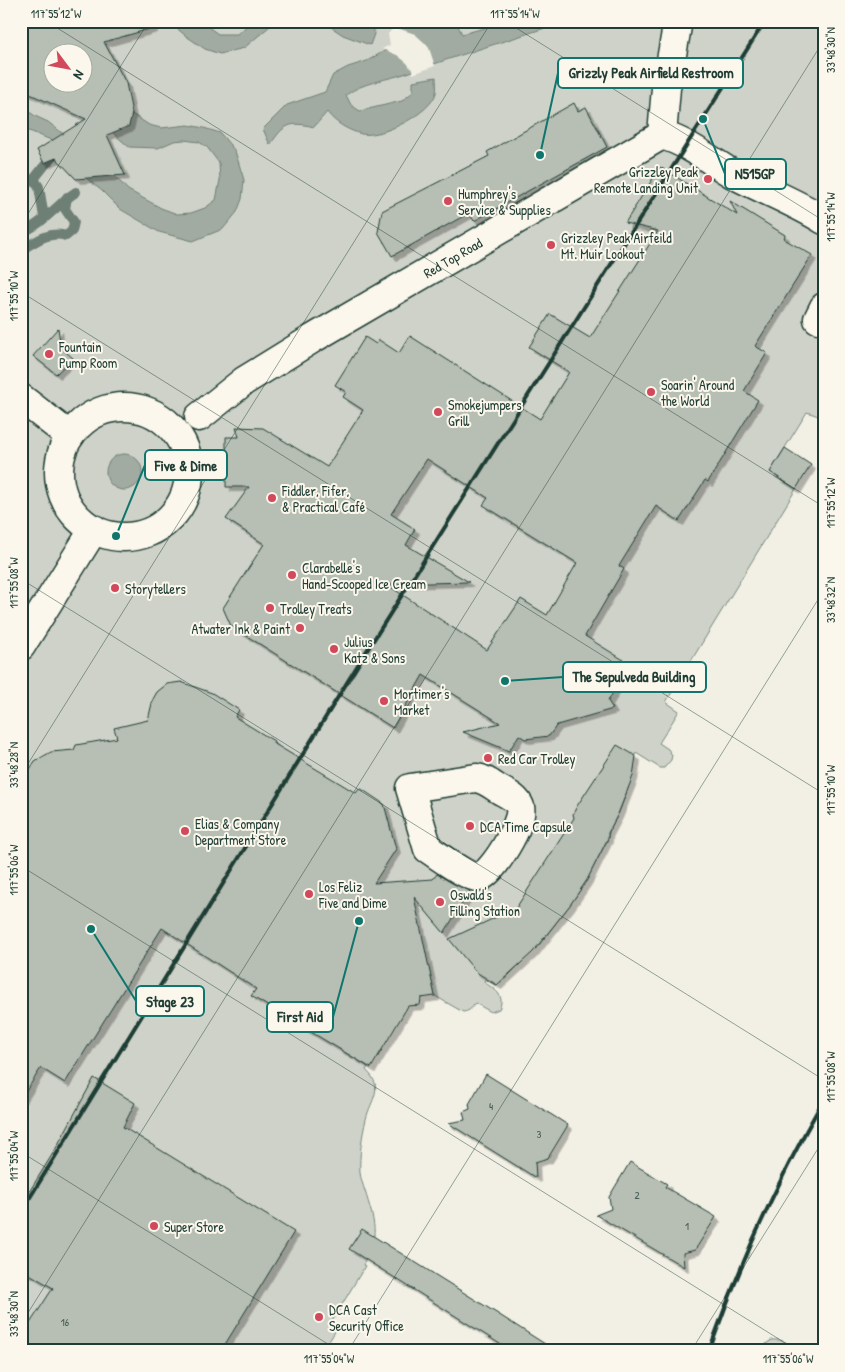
<svg xmlns="http://www.w3.org/2000/svg" width="845" height="1372" viewBox="0 0 845 1372" font-family="'Patrick Hand',sans-serif">
	<style>
		.green { fill: #cfd2c8; stroke: #77887e; fill-rule: evenodd }
		.water { fill: #a2aba1; stroke: #6e7f75 }
		.pier { fill: #f2f0e5 }
		.lines { fill: none; stroke-linecap: round; stroke-linejoin: round }
		.stream { stroke: #6e7f75; stroke-width: 10 }
		.building { fill: #b7beb3; stroke: #1f3d34; fill-rule: evenodd; filter: url(#shadow) }
		.minor-casing { stroke: #1f3d34; stroke-width: 31 }
		.minor { stroke: #fbf7ec; stroke-width: 28 }
		.rail { stroke: #1f3d34; stroke-width: 4 }
		.ticks { fill: none; stroke: #1f3d34; stroke-width: 1; stroke-opacity: 0.45 }
		.poi-dot { fill: #d1495b; stroke: #fbf7ec; stroke-width: 2 }
		.labels { text-anchor: middle; dominant-baseline: central; stroke-width: 4; stroke-linejoin: round; paint-order: stroke }
		.number-label { font-size: 11px; fill: #455d54 }
		.poi-label { font-size: 14px; fill: #1f3d34; stroke: #fbf7ec; text-anchor: start }
		.street-label { font-size: 14px; fill: #1f3d34; stroke: #fbf7ec }
		.leader { fill: none; stroke: #0f766e; stroke-width: 2 }
		.callout-dot { fill: #0f766e; stroke: #fbf7ec; stroke-width: 2 }
		.callout { fill: #fbf7ec; stroke: #0f766e; stroke-width: 2 }
		.callout-label { font-size: 15px; text-anchor: middle; font-weight: bold; fill: #1f3d34 }
		.neatline { fill: none; stroke: #1f3d34; stroke-width: 2 }
		.ticks-label { font-size: 12px; text-anchor: middle; fill: #1f3d34 }
	</style>
	<defs>
		<filter id="shadow"><feDropShadow dx="4.5" dy="4.5" stdDeviation="0" flood-color="#0004"/></filter>
	</defs>
	<rect width="100%" height="100%" fill="#f2f0e5"/>
	<filter id="ink" filterUnits="userSpaceOnUse"><feTurbulence type="fractalNoise" baseFrequency=".02" numOctaves="2"/><feDisplacementMap in="SourceGraphic" scale="10" xChannelSelector="R" yChannelSelector="G"/><feConvolveMatrix kernelMatrix="1 2 1 2 8 2 1 2 1" color-interpolation-filters="sRGB"/></filter>
	<g filter="url(#ink)">
		<g class="green">
			<path d="M21,21H824V418L807,412L770,472L796,489L666,702L679,711L659,743L668,749L672,755L671,760L664,768H660L636,753C634,758 635,763 634,768C631,782 625,797 620,810C617,819 608,829 608,839L587,880L570,905L539,945L505,979L495,985L485,979L484,982C494,989 506,995 499,1009L491,1012L475,1003C472,1008 470,1011 463,1012L435,996L429,969L325,1040L368,1067L366,1070C385,1088 371,1099 366,1119C362,1136 359,1155 360,1173C361,1179 363,1185 365,1191C374,1221 381,1236 363,1265L365,1266L331,1323L336,1330L323,1351H21ZM52,52H82V82H52Z"/>
			<path d="M772,1340C781,1339 790,1342 794,1351H760L767,1343Z"/>
		</g>
		<g class="water">
			<path d="M168,21H200L218,34H237L253,21H276L244,48L220,54L205,49L186,36Z"/>
			<path d="M322,21L374,22V34L370,45L343,35Z"/>
			<path d="M401,21H452L458,26L462,34L496,25L500,21H567C514,38 460,55 407,73C387,80 363,82 346,95L351,105L360,111L402,101L413,92V81L436,77C436,82 437,88 436,93C431,113 382,138 362,134C349,131 335,123 327,112L314,127C290,121 284,124 270,145L263,129L287,105L325,92L333,75L348,67L367,61L393,46L396,28Z"/>
			<path d="M84,84L120,89L132,114L149,125L161,128L188,125L204,128L220,133L235,151L244,180L242,199L237,212L223,229L193,241L159,232L120,209L102,191L86,178L51,140L32,132L21,129V106L35,116L48,122L106,167L128,190L161,208L177,214L191,213L205,208L216,200L220,180L219,163L207,147L199,142L184,140L174,141L158,148L129,147L113,133Z"/>
			<circle cx="124" cy="472" r="18"/>
		</g>
		<path class="pier" d="M394,27L415,34L426,44L429,48L435,66L413,74L412,70L407,63L397,55L382,49L390,45L388,34Z"/>
		<g class="lines">
			<g class="stream">
				<path d="M34,179L39,187L44,217"/>
				<path d="M21,184L34,179L53,155"/>
				<path d="M21,232C41,227 58,203 76,192"/>
				<path d="M21,250C35,242 50,230 66,236L72,231L74,222L65,209L67,197"/>
			</g>
		</g>
		<g class="building">
			<path d="M21,21H152L153,28L104,42L126,83L132,113L129,126L107,135L125,175L76,179L56,158L44,163L37,150L86,119L21,90ZM52,52H82V82H52Z"/>
			<path d="M574,103L578,111L586,107L607,147L474,221L469,213L392,256L378,232L382,211L489,156L487,152Z"/>
			<path d="M660,167L737,215L730,201L785,235L784,239L812,255L755,346L767,353L744,391L758,400L708,482L705,480L679,521L656,506L619,566L624,569L585,636L630,664L608,701L613,709L557,725L549,736L525,739L519,735L509,751L463,732L500,723L423,675L393,728L231,626L223,608L264,544L226,519L249,487H226V437H239L236,427L263,428L327,467L363,410L343,397L346,392L335,385L365,337L376,344L379,340L399,353L410,336L540,419L569,372L529,347L550,314L590,338L658,231L625,223ZM427,459L488,498L483,505L577,563L547,615L521,599L487,650L386,584L469,582L406,545L415,529L391,514Z"/>
			<path d="M58,328L61,348L73,358L56,374L33,356Z"/>
			<path d="M785,448L811,465L796,489L770,472Z"/>
			<path d="M181,682L212,693L239,710L235,717L274,741L273,743L356,793L360,788L384,804L396,849L374,883L433,879L437,874L454,884L470,891L444,933L414,897L435,996L421,998L420,1005L408,1006L371,1068L251,996L256,989L162,928L65,1083L41,1068L21,1099V784L35,761L51,752L74,750L76,745L117,738L114,728L148,720L153,699L157,692L167,684Z"/>
			<path d="M617,745L636,756L633,776L618,814L608,833V838L587,880L570,905L533,952L497,985L476,972L449,939L516,908L574,818L573,814L577,806Z"/>
			<path d="M486,1074L568,1125L548,1158L535,1162L536,1178L448,1123L465,1120L463,1112L470,1109L469,1104Z"/>
			<path d="M94,1078L135,1103L123,1127L294,1232L221,1351H21V1337L53,1288L21,1269V1205L55,1150Z"/>
			<path d="M630,1162L667,1184L665,1187L716,1217L695,1250L683,1253L684,1267L596,1215L611,1209L609,1197Z"/>
			<path d="M362,1229L498,1314L556,1351H511L349,1249Z"/>
		</g>
		<g class="lines">
			<g class="minor-casing">
				<g id="minor">
					<path d="M662,135C689,143 709,160 733,174C763,190 795,202 824,220"/>
					<path d="M662,135L666,88L678,21"/>
					<path d="M818,319L824,307"/>
					<path d="M21,398L70,436"/>
					<circle cx="124" cy="472" r="65"/>
					<path id="s1" d="M199,417L244,381L312,339L662,135"/>
					<path d="M21,646L94,529"/>
					<path d="M476,778C485,779 492,785 500,790C507,794 517,798 520,807C525,820 492,875 479,877C468,878 439,856 428,849L410,788Z"/>
				</g>
			</g>
			<use href="#minor" class="minor"/>
			<g class="rail">
				<path d="M21,1212L359,663L765,21"/>
				<path d="M709,1351C740,1264 778,1179 824,1099"/>
			</g>
		</g>
	</g>
	<path class="ticks" d="M46,21L824,507M505,21L824,221M21,225L149,21M21,292L824,794M21,579L824,1080M21,775L492,21M21,866L798,1351M21,1152L339,1351M21,1324L824,40M348,1351L824,590M691,1351L824,1139"/>
	<g class="poi-dot">
		<circle cx="708" cy="179" r="5"/>
		<circle cx="448" cy="201" r="5"/>
		<circle cx="551" cy="245" r="5"/>
		<circle cx="49" cy="354" r="5"/>
		<circle cx="651" cy="392" r="5"/>
		<circle cx="438" cy="412" r="5"/>
		<circle cx="272" cy="498" r="5"/>
		<circle cx="292" cy="575" r="5"/>
		<circle cx="115" cy="588" r="5"/>
		<circle cx="270" cy="608" r="5"/>
		<circle cx="300" cy="628" r="5"/>
		<circle cx="334" cy="649" r="5"/>
		<circle cx="384" cy="701" r="5"/>
		<circle cx="488" cy="758" r="5"/>
		<circle cx="470" cy="826" r="5"/>
		<circle cx="185" cy="831" r="5"/>
		<circle cx="309" cy="894" r="5"/>
		<circle cx="440" cy="902" r="5"/>
		<circle cx="154" cy="1226" r="5"/>
		<circle cx="319" cy="1317" r="5"/>
	</g>
	<g class="labels">
		<g class="number-label">
			<text x="491" y="1106">4</text>
			<text x="539" y="1134">3</text>
			<text x="637" y="1195">2</text>
			<text x="687" y="1226">1</text>
			<text x="65" y="1322">16</text>
		</g>
		<g class="poi-label">
			<text x="698" y="171" text-anchor="end">Grizzley Peak<tspan x="698" dy="16">Remote Landing Unit</tspan></text>
			<text x="458" y="193">Humphrey's<tspan x="458" dy="16">Service &amp; Supplies</tspan></text>
			<text x="561" y="237">Grizzley Peak Airfeild<tspan x="561" dy="16">Mt. Muir Lookout</tspan></text>
			<text x="59" y="346">Fountain<tspan x="59" dy="16">Pump Room</tspan></text>
			<text x="661" y="384">Soarin' Around<tspan x="661" dy="16">the World</tspan></text>
			<text x="448" y="404">Smokejumpers<tspan x="448" dy="16">Grill</tspan></text>
			<text x="282" y="490">Fiddler, Fifer,<tspan x="282" dy="16">&amp; Practical Café</tspan></text>
			<text x="302" y="567">Clarabelle's<tspan x="302" dy="16">Hand-Scooped Ice Cream</tspan></text>
			<text x="125" y="588">Storytellers</text>
			<text x="280" y="608">Trolley Treats</text>
			<text x="290" y="628" text-anchor="end">Atwater Ink &amp; Paint</text>
			<text x="344" y="641">Julius<tspan x="344" dy="16">Katz &amp; Sons</tspan></text>
			<text x="394" y="693">Mortimer's<tspan x="394" dy="16">Market</tspan></text>
			<text x="498" y="758">Red Car Trolley</text>
			<text x="195" y="823">Elias &amp; Company<tspan x="195" dy="16">Department Store</tspan></text>
			<text x="480" y="826">DCA Time Capsule</text>
			<text x="319" y="886">Los Feliz<tspan x="319" dy="16">Five and Dime</tspan></text>
			<text x="450" y="894">Oswald's<tspan x="450" dy="16">Filling Station</tspan></text>
			<text x="164" y="1226">Super Store</text>
			<text x="329" y="1309">DCA Cast<tspan x="329" dy="16">Security Office</tspan></text>
		</g>
		<g class="street-label">
			<text stroke="none"><textPath href="#s1" startOffset="300">Red Top Road</textPath></text>
		</g>
	</g>
	<path class="leader" d="M540 155L558 73M703 119L725 174M116 536L145 465M505 681L563 677M91 929L136 1001M359 921L333 1017"/>
	<g class="callout-dot">
		<circle cx="540" cy="155" r="5"/>
		<circle cx="703" cy="119" r="5"/>
		<circle cx="116" cy="536" r="5"/>
		<circle cx="505" cy="681" r="5"/>
		<circle cx="91" cy="929" r="5"/>
		<circle cx="359" cy="921" r="5"/>
	</g>
	<g class="callout">
		<rect x="558" y="58" width="185" height="30" rx="5"/>
		<rect x="725" y="159" width="61" height="30" rx="5"/>
		<rect x="145" y="450" width="82" height="30" rx="5"/>
		<rect x="563" y="662" width="143" height="30" rx="5"/>
		<rect x="136" y="986" width="68" height="30" rx="5"/>
		<rect x="267" y="1002" width="66" height="30" rx="5"/>
	</g>
	<g class="callout-label">
		<text x="651" y="78">Grizzly Peak Airfield Restroom</text>
		<text x="755" y="179">N515GP</text>
		<text x="186" y="471">Five &amp; Dime</text>
		<text x="634" y="682">The Sepulveda Building</text>
		<text x="170" y="1007">Stage 23</text>
		<text x="300" y="1022">First Aid</text>
	</g>
	<rect width="845" height="1372" fill="none" stroke="#fbf7ec" stroke-width="55"/>
	<g transform="translate(68 68) rotate(122)"><circle r="24" fill="#fbf7ec" stroke="#a3ada2"/>
	<path d="M0-4L9 19L0 12L-9 19Z" fill="#d1495b"/>
	<text y="-8" font-size="14" font-weight="bold" text-anchor="middle" fill="#1f3d34">N</text>
	</g>
	<rect x="28" y="28" width="790" height="1316" class="neatline"/>
	<g class="ticks-label">
		<text x="56" y="18">117°55'12"W</text>
		<text x="515" y="18">117°55'14"W</text>
		<text transform="translate(831 50) rotate(-90)" y="4">33°48'30"N</text>
		<text transform="translate(831 217) rotate(-90)" y="4">117°55'14"W</text>
		<text transform="translate(14 296) rotate(-90)" y="4">117°55'10"W</text>
		<text transform="translate(831 503) rotate(-90)" y="4">117°55'12"W</text>
		<text transform="translate(14 583) rotate(-90)" y="4">117°55'08"W</text>
		<text transform="translate(831 600) rotate(-90)" y="4">33°48'32"N</text>
		<text transform="translate(14 765) rotate(-90)" y="4">33°48'28"N</text>
		<text transform="translate(831 790) rotate(-90)" y="4">117°55'10"W</text>
		<text transform="translate(14 870) rotate(-90)" y="4">117°55'06"W</text>
		<text transform="translate(831 1077) rotate(-90)" y="4">117°55'08"W</text>
		<text transform="translate(14 1156) rotate(-90)" y="4">117°55'04"W</text>
		<text transform="translate(14 1314) rotate(-90)" y="4">33°48'30"N</text>
		<text x="329" y="1363">117°55'04"W</text>
		<text x="788" y="1363">117°55'06"W</text>
	</g>
</svg>
